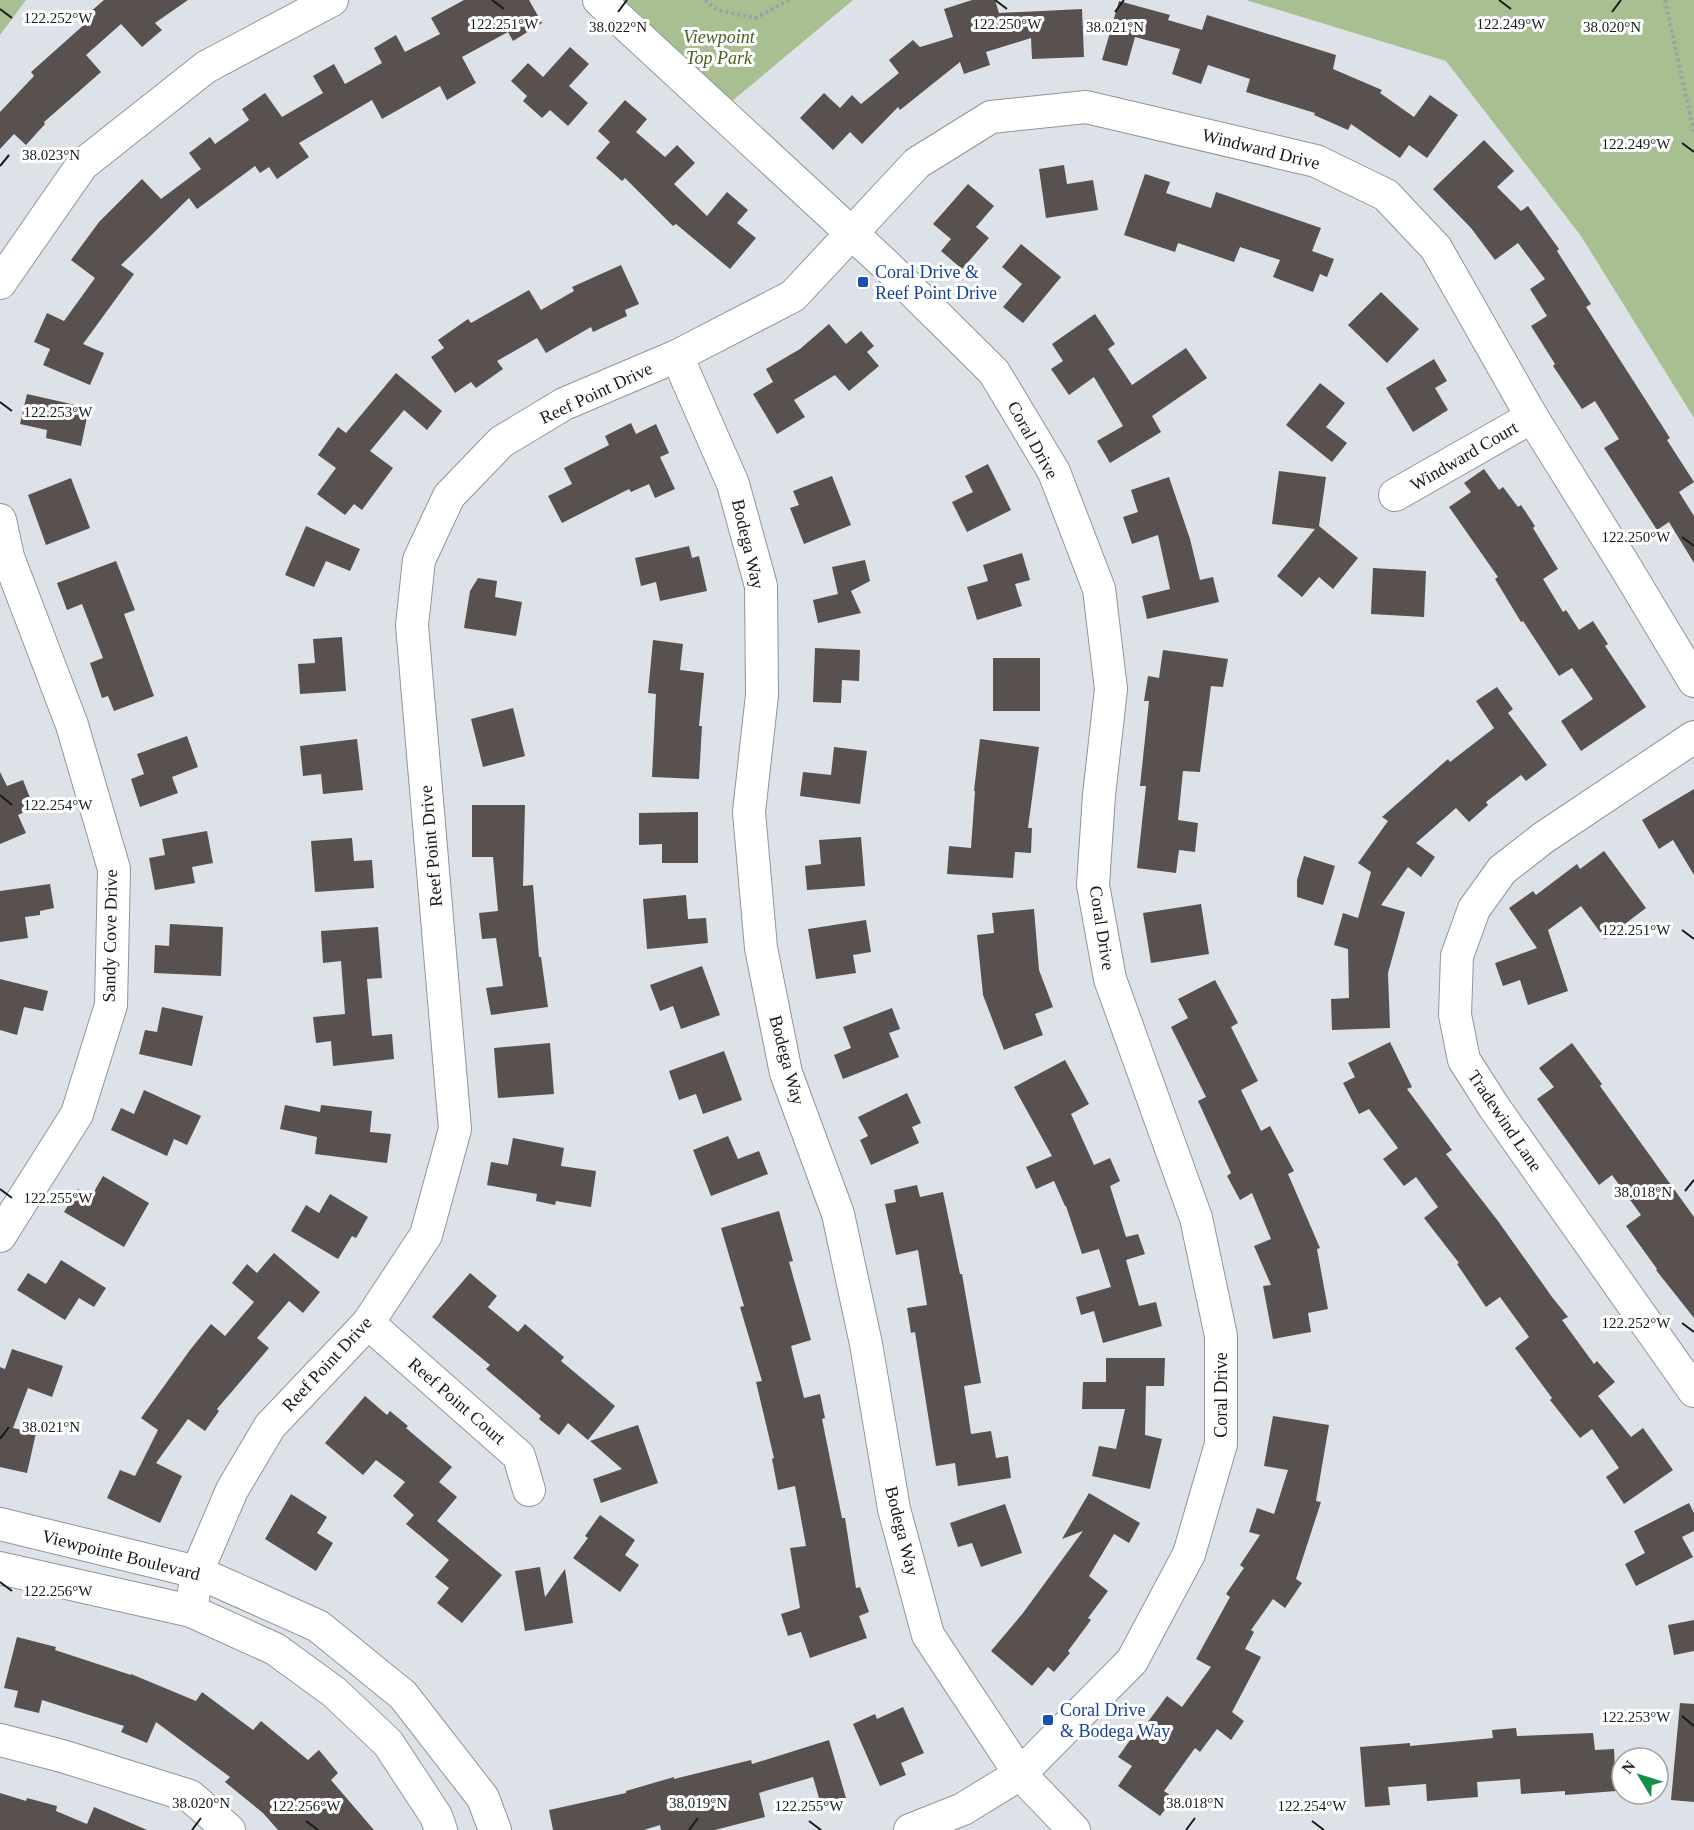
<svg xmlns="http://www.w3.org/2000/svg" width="1694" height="1830" viewBox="0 0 1694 1830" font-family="Georgia,serif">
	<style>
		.green { fill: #a8c091 }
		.building { fill: #595150 }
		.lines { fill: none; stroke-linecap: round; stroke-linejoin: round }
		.minor-casing { stroke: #90959b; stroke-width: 34 }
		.path { stroke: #9da1a6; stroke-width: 4; stroke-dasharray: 3 3; stroke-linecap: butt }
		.minor { stroke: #fff; stroke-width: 32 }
		.ticks { fill: none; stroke: #17191b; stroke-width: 2 }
		.transit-dot { fill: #1a4fb4; stroke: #fff; stroke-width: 2 }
		.labels { text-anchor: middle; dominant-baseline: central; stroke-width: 6; stroke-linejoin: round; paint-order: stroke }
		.park-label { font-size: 18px; font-style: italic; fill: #456220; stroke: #fff }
		.street-label { font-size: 18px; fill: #17191b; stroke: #fff }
		.transit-label { font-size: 18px; fill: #164399; stroke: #fff; text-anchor: start }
		.ticks-label { font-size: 15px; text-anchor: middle; fill: #17191b; stroke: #fff; stroke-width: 6; stroke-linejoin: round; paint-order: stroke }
	</style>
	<rect width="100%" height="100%" fill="#dce2e8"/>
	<g class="green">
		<path d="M0,0H26L0,35Z"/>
		<path d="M599,0H853L719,112Z"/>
		<path d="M1246,0H1694V418L1581,236L1446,61Z"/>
	</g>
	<g class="building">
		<path d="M104,0H188L155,23L162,30L142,47L121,24L86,55L101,72L44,122L45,124L26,145L14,134L0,149V112L34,76L31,72L86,23L82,19Z"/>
		<path d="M464,0H529L542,23L513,41L508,32L462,57L476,83L447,100L440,86L382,119L372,100L299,143L309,157L277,179L269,167L260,173L255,166L197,209L189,198L121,265L134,274L83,344L104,353L90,385L43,365L50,349L34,342L47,313L64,321L95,278L71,260L99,222L142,179L161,199L201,169L189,153L210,137L215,144L249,120L242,109L265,93L282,117L323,93L313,76L334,64L345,84L382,63L374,48L396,35L405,52L440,34L431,18Z"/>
		<path d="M972,0H995L999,13L1082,9L1084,57L1032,59L1031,38L986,52L990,65L964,74L960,62L900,110L898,107L862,144L850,132L833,150L800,118L824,93L840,108L852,95L861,104L899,73L889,60L913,40L920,47L953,37L944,9Z"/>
		<path d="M1119,1L1170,15L1168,20L1202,30L1207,15L1336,55L1333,69L1382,90L1380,93L1414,117L1430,95L1458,115L1427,158L1409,145L1400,158L1351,124L1348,130L1314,115L1315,113L1246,92L1250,79L1208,65L1201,84L1172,74L1180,49L1135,37L1127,66L1102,60Z"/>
		<path d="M570,47L589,64L569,86L588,103L568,126L550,110L542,118L523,101L527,96L511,81L528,63L543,77Z"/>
		<path d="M625,100L647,119L636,132L665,157L677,145L695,163L674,184L707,216L727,192L748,210L737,223L756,238L730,269L676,224L673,226L625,178L622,181L596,158L610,142L598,131Z"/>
		<path d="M1484,140L1514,171L1497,187L1521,211L1528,206L1559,249L1557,251L1591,304L1586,307L1670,438L1667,440L1694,482L1679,492L1694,516V563L1669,522L1657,530L1604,448L1619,439L1595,401L1582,409L1553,366L1555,364L1531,326L1547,316L1530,289L1545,279L1518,243L1495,260L1471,228L1433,189Z"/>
		<path d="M1064,165L1067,184L1093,180L1098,210L1046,218L1039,169Z"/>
		<path d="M1145,174L1170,182L1166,193L1211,208L1216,192L1321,228L1312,251L1334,259L1327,277L1320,274L1313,292L1273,277L1280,260L1240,247L1234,262L1178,243L1175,252L1124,235Z"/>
		<path d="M968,184L994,206L976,227L989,238L962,269L941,251L951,239L933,224Z"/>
		<path d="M1021,244L1061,277L1023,323L1003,307L1022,284L1002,267Z"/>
		<path d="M621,265L639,304L625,310L627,316L593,332L591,327L546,353L537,338L497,361L503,369L476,388L471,382L455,393L431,357L444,348L438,340L468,319L471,323L529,290L541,310L574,291L572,287Z"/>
		<path d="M1381,292L1419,329L1387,363L1348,325Z"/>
		<path d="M1095,314L1115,344L1108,349L1132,385L1186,348L1207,378L1152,416L1161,432L1110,463L1097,441L1123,426L1094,377L1069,395L1051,369L1063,361L1052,344Z"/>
		<path d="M829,324L846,344L861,331L874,346L867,352L879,366L849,391L835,375L794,400L805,417L777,434L753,394L773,382L766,369L800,349Z"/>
		<path d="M1434,359L1447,381L1435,388L1448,410L1413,432L1386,388Z"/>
		<path d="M396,373L442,411L427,430L404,410L370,451L393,468L362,510L354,504L345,515L317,494L336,468L318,455L338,427L346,433Z"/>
		<path d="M1320,383L1345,403L1326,427L1347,443L1332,462L1286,425Z"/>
		<path d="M27,394L89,408L81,446L46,438L47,430L20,424Z"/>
		<path d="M631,423L636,434L656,424L669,453L660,457L675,489L655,498L649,484L631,492L629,489L562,523L548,496L572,484L564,468L609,445L605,436Z"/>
		<path d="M988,464L1011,510L967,532L952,502L973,492L965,476Z"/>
		<path d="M1484,469L1499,490L1503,487L1518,507L1521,505L1535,526L1533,528L1558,569L1543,579L1563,612L1566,610L1579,630L1593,621L1608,644L1605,646L1646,707L1581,751L1561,721L1593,699L1572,668L1559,676L1523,621L1521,622L1495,579L1498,577L1449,507L1471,492L1464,483Z"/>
		<path d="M1279,471L1326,477L1319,526L1358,558L1333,589L1319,577L1302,597L1277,576L1315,529L1272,524Z"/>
		<path d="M832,476L851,525L804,544L790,508L799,505L793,491Z"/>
		<path d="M1169,477L1190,539L1200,580L1213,577L1219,602L1147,619L1142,596L1170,589L1158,535L1132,544L1123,517L1138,512L1131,490Z"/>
		<path d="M71,478L90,528L46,545L28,495Z"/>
		<path d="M306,526L360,549L350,571L326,561L314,587L285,575Z"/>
		<path d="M689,546L692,558L699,556L707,591L660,601L656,582L641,586L635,558Z"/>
		<path d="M1022,553L1030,580L1015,584L1022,606L977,620L967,587L988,581L983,565Z"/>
		<path d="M865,560L870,581L851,591L861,613L818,623L813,600L838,594L832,567Z"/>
		<path d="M116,561L135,610L124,614L154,696L114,711L108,696L102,698L90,663L103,658L82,604L67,610L57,583Z"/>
		<path d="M1373,568L1426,571L1424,617L1371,614Z"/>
		<path d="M478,578L497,581L495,597L522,602L516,636L464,628L470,591Z"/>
		<path d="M342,637L346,691L300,694L298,664L315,663L313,639Z"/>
		<path d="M653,640L683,644L680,670L704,673L699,726H702L699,779L652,777L656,694L648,693Z"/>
		<path d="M815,648L860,650L859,681L842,680L841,703L813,702Z"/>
		<path d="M1163,650L1228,659L1223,687L1211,686L1200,772L1183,771L1178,820L1198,823L1195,852L1179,850L1176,873L1137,868L1146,786H1140L1149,701H1144L1148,676L1159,678Z"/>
		<rect x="993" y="658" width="47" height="53"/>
		<path d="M1497,687L1513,709L1508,713L1547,765L1526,781L1521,775L1486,802L1488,805L1469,822L1456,808L1416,843L1435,857L1421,877L1408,867L1381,905L1405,912L1388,973L1390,1028L1332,1030L1331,999L1349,998L1348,949L1334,945L1343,913L1358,918L1371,872L1358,863L1388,821L1382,817L1448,759L1450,762L1494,728L1476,701Z"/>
		<path d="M513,708L525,756L483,767L471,719Z"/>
		<path d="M187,736L198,767L172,777L178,793L140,807L131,779L144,774L137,754Z"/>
		<path d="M357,739L363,790L323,794L321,774L303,776L300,746Z"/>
		<path d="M980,739L1039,747L1028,828H1032L1031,853L1015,852L1013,878L947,874L949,846L971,848L975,791H974Z"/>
		<path d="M834,747L867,751L860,804L800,796L803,772L831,775Z"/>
		<path d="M0,772L7,786L23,780L34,808L18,815L26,833L0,844Z"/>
		<path d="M1694,789V875L1673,840L1659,849L1642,820Z"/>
		<path d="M472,805H525L523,886L533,885L539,957H541L548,1007L491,1015L486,988L503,986L496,938L482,939L479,913L498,911L493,857H472Z"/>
		<path d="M698,812V863H662V844L639,845V813Z"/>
		<path d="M207,831L213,863L192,867L195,883L155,890L149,858L165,855L162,839Z"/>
		<path d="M861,837L865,886L807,890L805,866L821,864L819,840Z"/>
		<path d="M352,838L354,861L372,860L374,888L315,892L311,841Z"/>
		<path d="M1604,851L1646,908L1605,939L1581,906L1548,930L1568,991L1528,1005L1520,980L1503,986L1495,963L1537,948L1509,908L1533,891L1536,895L1577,864L1580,869Z"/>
		<path d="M1304,856L1335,866L1323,905L1297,897V880Z"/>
		<path d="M50,884L54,908L40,911V915L25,917L28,938L0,942V891Z"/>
		<path d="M686,895L688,919L706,918L708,943L647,949L643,899Z"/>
		<path d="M1201,904L1209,954L1151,963L1143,913Z"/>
		<path d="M1034,909L1039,970L1053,1007L1035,1014L1043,1035L1004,1050L983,995L977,935L994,933L992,913Z"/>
		<path d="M866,920L871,952L853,955L856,973L816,979L808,929Z"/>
		<path d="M170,924L223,927L221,976L154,973L155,945L169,946Z"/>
		<path d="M378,927L382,978L367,979L372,1036L392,1034L394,1059L333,1066L331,1041L316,1043L313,1017L345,1014L341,961L323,963L321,931Z"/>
		<path d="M702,966L720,1015L681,1029L673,1006L660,1011L650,985Z"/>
		<path d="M0,979L48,991L43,1011L24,1007L17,1035L0,1030Z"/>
		<path d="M1215,980L1238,1023L1231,1027L1258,1081L1241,1090L1261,1131L1270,1126L1294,1171L1288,1174L1320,1248L1317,1249L1328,1309L1308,1313L1311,1332L1273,1339L1263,1286L1271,1285L1254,1246L1271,1239L1252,1193L1240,1200L1227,1176L1231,1173L1198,1101L1206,1097L1171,1027L1188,1018L1178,999Z"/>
		<path d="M162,1007L203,1016L192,1066L139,1054L145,1030L157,1032Z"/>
		<path d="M892,1008L900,1029L889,1033L899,1057L843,1079L834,1055L851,1048L843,1027Z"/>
		<path d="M1390,1042L1412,1087L1407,1089L1452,1150L1446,1154L1498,1221L1552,1297L1568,1317L1562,1320L1594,1364L1597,1361L1615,1382L1598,1396L1631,1437L1643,1428L1673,1470L1624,1504L1606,1477L1619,1468L1592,1429L1580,1438L1550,1400L1552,1398L1515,1348L1529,1337L1500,1297L1486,1307L1457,1264L1459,1263L1424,1218L1438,1207L1416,1177L1404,1186L1383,1159L1398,1148L1369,1109L1359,1114L1343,1083L1355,1077L1348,1063Z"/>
		<path d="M550,1043L554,1094L498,1098L494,1048Z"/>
		<path d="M1572,1043L1602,1084L1600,1086L1694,1217V1318L1656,1270L1657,1269L1626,1226L1641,1215L1612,1175L1599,1185L1537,1099L1554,1087L1539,1068Z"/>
		<path d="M724,1051L742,1100L703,1114L696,1094L679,1100L669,1071Z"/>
		<path d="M1065,1060L1089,1104L1071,1114L1094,1165L1110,1158L1120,1181L1110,1186L1126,1237L1138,1234L1145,1254L1126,1260L1139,1306L1156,1302L1162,1326L1103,1343L1094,1311L1081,1315L1076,1297L1111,1287L1099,1249L1082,1254L1066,1206H1065L1054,1181L1036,1189L1026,1167L1052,1156L1014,1087Z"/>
		<path d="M144,1090L201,1116L187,1145L174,1139L167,1156L111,1130L121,1108L134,1114Z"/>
		<path d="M907,1093L921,1123L912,1127L919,1143L871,1165L860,1140L868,1136L858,1117Z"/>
		<path d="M285,1105L320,1112L321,1105L372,1111L370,1132L391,1134L387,1163L315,1154L317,1137L280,1129Z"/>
		<path d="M728,1136L738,1159L759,1151L768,1174L711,1196L693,1150Z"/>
		<path d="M513,1138L564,1148L561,1166L596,1171L591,1207L556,1201L555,1205L536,1201L537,1194L487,1185L491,1162L508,1165Z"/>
		<path d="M103,1176L149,1203L124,1247L64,1212L78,1189L91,1197Z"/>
		<path d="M917,1185L920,1197L943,1192L960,1274H962L981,1383L964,1386L971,1434L991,1431L996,1458L1008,1456L1011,1478L958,1486L955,1463L936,1466L915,1332L911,1333L907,1308L927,1305L918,1250L896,1255L885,1204L896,1202L894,1190Z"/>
		<path d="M330,1194L368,1217L356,1238L352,1236L338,1259L291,1231L306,1205L319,1213Z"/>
		<path d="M779,1211L793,1261L789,1262L811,1340L791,1346L804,1398L820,1394L825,1418L822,1419L842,1518H845L856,1588L860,1587L869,1612L859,1616L867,1638L810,1658L801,1632L788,1636L781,1614L800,1608L790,1548L806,1546L795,1486L778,1490L772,1459L774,1458L756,1382L762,1381L740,1307L744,1306L721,1228Z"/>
		<path d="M274,1253L320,1292L303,1313L289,1301L257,1338L269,1348L217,1409L219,1411L205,1431L188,1419L156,1463L182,1476L160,1523L107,1498L120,1470L135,1476L158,1430L141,1418L190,1350L211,1324L225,1336L254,1302L232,1283L247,1264L257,1273Z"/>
		<path d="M61,1260L106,1288L94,1307L79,1298L65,1320L17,1290L28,1273L46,1284Z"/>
		<path d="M470,1273L497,1296L488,1307L518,1332L525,1324L564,1357L561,1361L615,1406L588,1440L568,1423L559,1435L539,1419L541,1416L486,1369L490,1365L432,1317Z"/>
		<path d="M12,1349L63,1366L52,1397L28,1388L13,1428L36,1433L27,1473L0,1467V1367L5,1369Z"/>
		<path d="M1106,1358H1165L1164,1386H1146L1145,1435L1162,1439L1150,1489L1092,1476L1099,1446L1116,1449L1125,1409H1082L1083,1382H1106Z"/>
		<path d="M365,1396L387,1415L390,1411L408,1426L406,1428L452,1467L439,1482L457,1497L437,1521L502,1575L462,1623L437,1603L449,1588L435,1577L449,1560L406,1524L414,1515L393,1496L405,1482L376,1460L363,1475L325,1443Z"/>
		<path d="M1273,1416L1329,1425L1316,1501L1321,1502L1296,1579L1302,1583L1285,1608L1273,1599L1251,1630L1254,1632L1245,1649L1261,1657L1232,1712L1244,1721L1231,1740L1217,1729L1200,1752L1195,1748L1164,1791L1174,1798L1160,1816L1118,1786L1132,1766L1118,1757L1133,1736L1136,1738L1167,1696L1182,1707L1211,1667L1196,1659L1230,1597L1226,1594L1244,1568L1240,1565L1260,1535L1249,1532L1257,1508L1274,1514L1288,1470L1264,1466Z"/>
		<path d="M638,1425L658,1483L601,1503L593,1479L622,1469L590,1441Z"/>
		<path d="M1089,1493L1140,1523L1129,1543L1114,1534L1089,1576L1108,1591L1088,1618L1091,1620L1068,1651L1070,1653L1054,1672L1048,1667L1032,1686L991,1651L1023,1613L1083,1531L1062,1539Z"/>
		<path d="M291,1494L327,1517L317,1533L333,1543L316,1571L265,1539Z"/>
		<path d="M1689,1503L1694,1513V1531L1682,1537L1693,1557L1636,1586L1625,1564L1645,1553L1634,1531Z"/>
		<path d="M1005,1504L1022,1553L981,1567L972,1543L958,1547L950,1523Z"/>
		<path d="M600,1515L635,1540L625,1555L639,1565L620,1592L573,1558L588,1538L585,1536Z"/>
		<path d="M540,1567L545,1597L565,1569L573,1623L525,1631L515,1571Z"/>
		<path d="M1694,1620V1651L1674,1655L1668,1625Z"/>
		<path d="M17,1637L56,1647L55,1650L131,1675V1674L196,1701L202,1692L253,1730L261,1721L308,1760L319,1750L338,1773L331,1780L374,1830H278L263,1813L225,1782L230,1777L156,1722L147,1743L121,1732L124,1726L42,1700L39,1713L14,1707L18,1691L4,1688Z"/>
		<path d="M1680,1703L1694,1704V1802L1671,1800Z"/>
		<path d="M903,1707L924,1753L901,1763L906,1775L880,1786L853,1724L875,1714L877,1719Z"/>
		<path d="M1516,1728L1517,1736L1593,1733L1595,1750L1614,1749L1616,1791L1565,1795V1791L1521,1794L1520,1779L1477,1782L1478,1797L1427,1801L1426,1784L1388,1787L1390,1805L1365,1807L1360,1747L1410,1743V1746L1493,1738L1492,1730Z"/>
		<path d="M829,1740L846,1798L821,1805L813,1777L759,1793L765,1817L715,1830H661L660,1825L644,1830H553L549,1810L626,1793V1791L674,1777V1779L751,1760L752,1764Z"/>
		<path d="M0,1793L26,1801L27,1798L57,1806L56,1811L87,1824L94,1807L147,1830H0Z"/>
	</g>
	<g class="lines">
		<g class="minor-casing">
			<g id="minor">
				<path d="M599,0L886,265L994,372L1054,472L1099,589L1111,689L1099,795L1093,885L1110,979L1196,1218L1221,1336V1444L1189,1554L1132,1661L1020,1774L963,1809L910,1830"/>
				<path d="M0,283L82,165L206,67L332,0"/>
				<path d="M677,356L733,484L761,586L762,695L749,812L761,948L786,1073L838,1214L866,1344L894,1509L928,1635L1020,1774L1074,1830"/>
				<path d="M1395,495L1532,417"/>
				<path d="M0,520L8,557L72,725L114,869L111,1005L77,1114L0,1236"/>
				<path d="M1694,737L1543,838L1502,870L1474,909L1457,956L1455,1015L1464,1060L1494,1107L1694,1391"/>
				<path d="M368,1323L519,1456L529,1490"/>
				<path d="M0,1524L197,1572L318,1626L403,1695L483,1798L495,1830"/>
				<path d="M0,1568L191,1611L275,1649L334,1692L388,1743L436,1816L441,1830"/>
				<path d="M191,1611L197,1572L232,1490L270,1426L368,1323L426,1235L455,1129L412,625L419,560L449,496L501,442L564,404L677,356L793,296L917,163L991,117L1086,107L1316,161L1386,195L1436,248L1532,417L1623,563L1694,681"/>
				<path d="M0,1740L62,1756L190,1796L229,1830"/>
			</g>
		</g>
		<g class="path">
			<path d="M705,0L718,10L756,18L789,0"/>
			<path d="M1665,0L1694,133"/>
		</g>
		<use href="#minor" class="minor"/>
	</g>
	<path class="ticks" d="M492,0L504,9M995,0L1007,9M1499,0L1511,9M0,9L12,18M618,12L627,0M1115,12L1124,0M1612,12L1621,0M1682,143L1694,152M0,166L9,155M0,402L12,411M1682,537L1694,546M0,795L12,805M1682,930L1694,939M0,1189L12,1198M1685,1191L1694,1180M1682,1323L1694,1332M0,1439L9,1427M0,1582L12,1591M1682,1716L1694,1726M306,1821L318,1830M809,1821L821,1830M1312,1821L1324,1830M192,1830L201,1818M689,1830L698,1818M1186,1830L1195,1818"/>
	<g class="transit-dot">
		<rect x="857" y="276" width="12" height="12" rx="3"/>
		<rect x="1042" y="1714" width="12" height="12" rx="3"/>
	</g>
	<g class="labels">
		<g class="park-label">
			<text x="719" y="37">Viewpoint<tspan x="719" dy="21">Top Park</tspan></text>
		</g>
		<g class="street-label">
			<text transform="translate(1261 149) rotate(14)">Windward Drive</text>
			<text transform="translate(596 393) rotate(-25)">Reef Point Drive</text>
			<text transform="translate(1033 440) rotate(61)">Coral Drive</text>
			<text transform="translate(1464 456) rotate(-30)">Windward Court</text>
			<text transform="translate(748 544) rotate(77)">Bodega Way</text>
			<text transform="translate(431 846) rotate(-95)">Reef Point Drive</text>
			<text transform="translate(1102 928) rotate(81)">Coral Drive</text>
			<text transform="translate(110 936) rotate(-89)">Sandy Cove Drive</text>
			<text transform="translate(787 1060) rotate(75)">Bodega Way</text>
			<text transform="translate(1505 1121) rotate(56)">Tradewind Lane</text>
			<text transform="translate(327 1364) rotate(-47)">Reef Point Drive</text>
			<text transform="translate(1221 1395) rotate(-90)">Coral Drive</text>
			<text transform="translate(457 1401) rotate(41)">Reef Point Court</text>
			<text transform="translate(902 1531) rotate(76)">Bodega Way</text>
			<text transform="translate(121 1555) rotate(14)">Viewpointe Boulevard</text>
		</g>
		<g class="transit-label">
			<text x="875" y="272">Coral Drive &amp;<tspan x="875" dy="21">Reef Point Drive</tspan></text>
			<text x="1060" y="1710">Coral Drive<tspan x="1060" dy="21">&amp; Bodega Way</tspan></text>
		</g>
	</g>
	<g class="ticks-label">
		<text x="58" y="23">122.252°W</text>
		<text x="504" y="29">122.251°W</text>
		<text x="1007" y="29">122.250°W</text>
		<text x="1511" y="29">122.249°W</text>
		<text x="618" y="32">38.022°N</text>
		<text x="1115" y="32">38.021°N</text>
		<text x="1612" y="32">38.020°N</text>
		<text x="1636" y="149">122.249°W</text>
		<text x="51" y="160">38.023°N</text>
		<text x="58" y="417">122.253°W</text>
		<text x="1636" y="542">122.250°W</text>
		<text x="58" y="810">122.254°W</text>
		<text x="1636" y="935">122.251°W</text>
		<text x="1643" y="1197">38.018°N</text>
		<text x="58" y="1203">122.255°W</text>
		<text x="1636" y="1328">122.252°W</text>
		<text x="51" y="1432">38.021°N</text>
		<text x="58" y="1596">122.256°W</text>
		<text x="1636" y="1722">122.253°W</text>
		<text x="201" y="1808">38.020°N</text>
		<text x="698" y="1808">38.019°N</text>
		<text x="1195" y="1808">38.018°N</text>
		<text x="306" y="1811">122.256°W</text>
		<text x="809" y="1811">122.255°W</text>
		<text x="1312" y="1811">122.254°W</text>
	</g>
	<g transform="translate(1640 1776) rotate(308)"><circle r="28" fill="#ffffff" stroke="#a2a3a4" stroke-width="1.5"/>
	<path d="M0-4.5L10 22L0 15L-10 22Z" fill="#168f4b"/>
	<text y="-9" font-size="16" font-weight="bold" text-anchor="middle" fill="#17191b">N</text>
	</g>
</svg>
